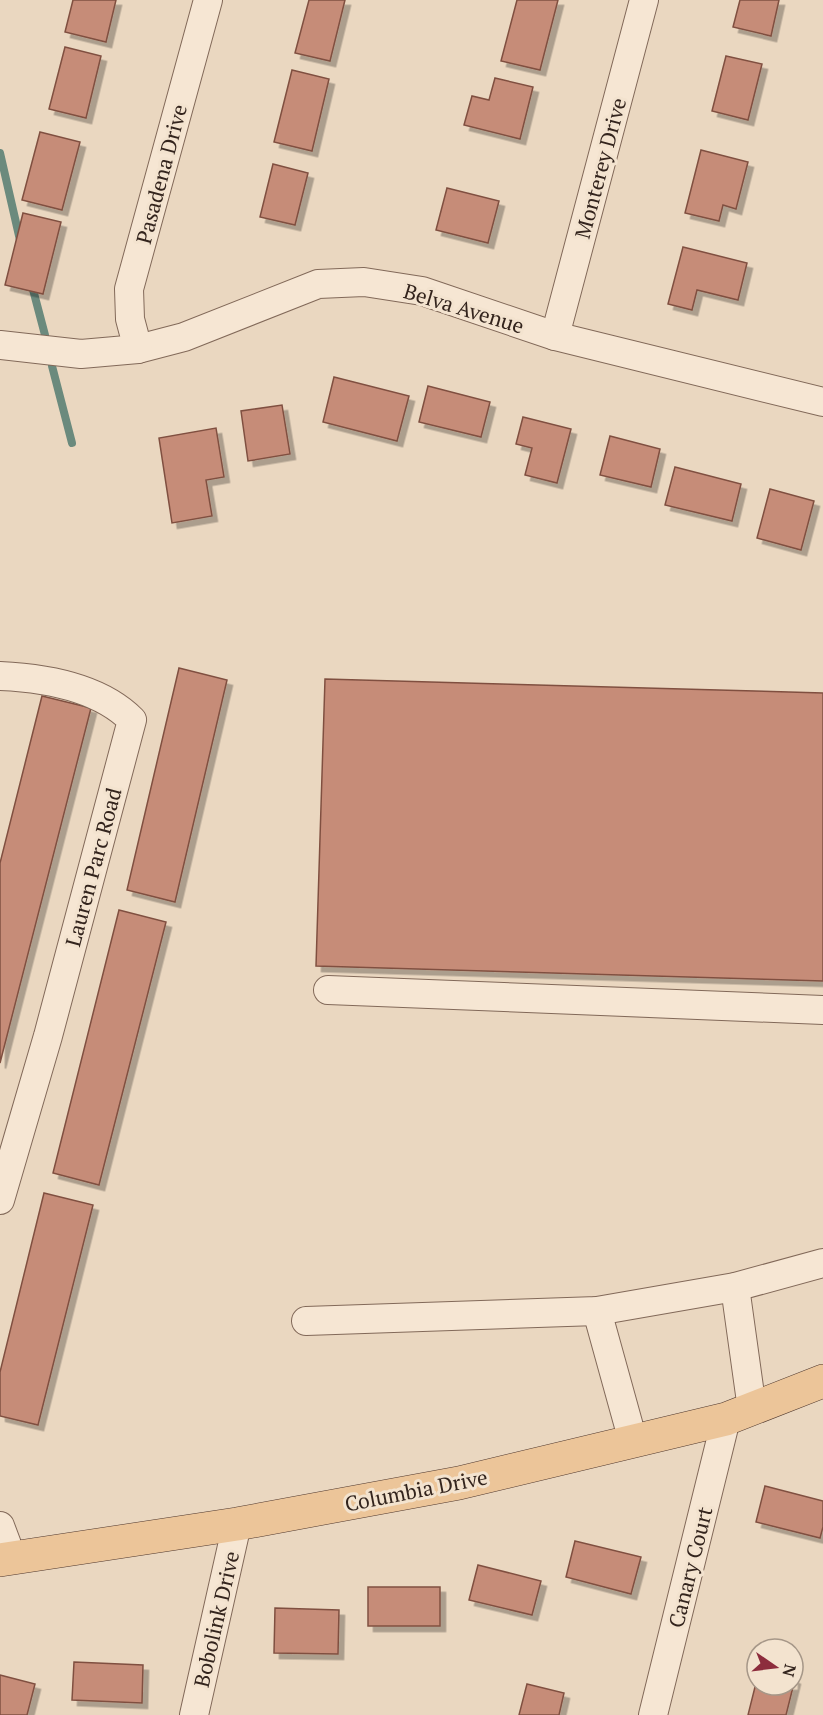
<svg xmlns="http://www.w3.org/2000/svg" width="823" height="1715" viewBox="0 0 823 1715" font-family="'PT Serif',serif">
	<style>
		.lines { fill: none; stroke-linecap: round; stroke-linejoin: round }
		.stream { stroke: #6b8a7d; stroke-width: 8 }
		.building { fill: #c68c78; stroke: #805041; stroke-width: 1.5; filter: url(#shadow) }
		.minor-casing { stroke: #826959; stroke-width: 30 }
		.major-casing { stroke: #50382e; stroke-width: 34 }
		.minor { stroke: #f6e6d3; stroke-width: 28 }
		.major { stroke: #ecc599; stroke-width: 33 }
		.labels { text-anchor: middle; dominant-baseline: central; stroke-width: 6; stroke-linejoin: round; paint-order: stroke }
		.street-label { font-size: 21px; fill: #33241d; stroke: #f3e3cf }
	</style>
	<defs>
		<filter id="shadow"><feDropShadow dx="5.5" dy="5.5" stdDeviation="0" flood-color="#0004"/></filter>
	</defs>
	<rect width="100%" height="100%" fill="#ead7c0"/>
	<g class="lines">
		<g class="stream">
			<path d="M0,153L20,240"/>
			<path d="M31,282L45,335"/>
			<path d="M52,366L72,443"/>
		</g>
	</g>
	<g class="building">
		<path d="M73,0H116L106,42L65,32Z"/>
		<path d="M309,0H345L330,61L295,53Z"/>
		<path d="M517,0H558L540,70L501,61Z"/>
		<path d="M740,0H779L771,36L733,27Z"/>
		<path d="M65,47L101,56L86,118L49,109Z"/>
		<path d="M726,56L762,64L748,120L712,111Z"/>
		<path d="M292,70L329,79L312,151L274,142Z"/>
		<path d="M495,78L533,87L520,139L464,125L472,96L489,100Z"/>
		<path d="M40,132L80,142L62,210L22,200Z"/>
		<path d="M701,150L748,162L736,209L723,205L719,221L685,213Z"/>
		<path d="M273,164L308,173L295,225L260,217Z"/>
		<path d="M447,188L499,201L488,243L436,230Z"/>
		<path d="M23,213L61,222L43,294L5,285Z"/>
		<path d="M683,247L747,263L738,300L697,290L692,310L668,304Z"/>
		<path d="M334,377L409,396L397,441L323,422Z"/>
		<path d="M428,386L490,402L481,437L419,422Z"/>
		<path d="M282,405L290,454L248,461L241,411Z"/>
		<path d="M523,417L571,429L557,483L525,475L532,448L516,444Z"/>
		<path d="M216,428L224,477L206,480L212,516L172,523L159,438Z"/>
		<path d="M610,436L660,449L651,487L600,475Z"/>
		<path d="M675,467L741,484L732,521L665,505Z"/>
		<path d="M770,489L814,501L801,550L757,538Z"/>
		<path d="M179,668L227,680L175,902L127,890Z"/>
		<path d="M325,679L823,693V981L316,966Z"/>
		<path d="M42,696L91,708L0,1063V863Z"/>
		<path d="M119,910L166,922L99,1185L53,1173Z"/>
		<path d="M44,1193L93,1205L38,1425L0,1416V1372Z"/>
		<path d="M765,1486L823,1501V1527L820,1538L756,1522Z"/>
		<path d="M575,1541L641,1557L631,1594L566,1577Z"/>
		<path d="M478,1565L541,1581L532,1615L469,1600Z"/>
		<rect x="368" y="1587" width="72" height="39"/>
		<path d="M275,1608L339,1610L338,1654L274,1653Z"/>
		<path d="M74,1662L143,1665L142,1703L72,1700Z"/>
		<path d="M0,1675L35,1684L27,1715H0Z"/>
		<path d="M793,1678L795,1679L786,1715H748L757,1679V1685H793Z"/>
		<path d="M527,1684L564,1693L559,1715H519Z"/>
	</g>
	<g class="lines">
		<g class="minor-casing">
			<g id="minor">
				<path d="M555,336L644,0"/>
				<path d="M0,345L81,354L138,349L184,337L318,284L364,282L422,291L555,336L823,402"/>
				<path d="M138,349L130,319L129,289L208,0"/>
				<path d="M0,676C45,678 99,687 132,720L48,1036L0,1200"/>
				<path d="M328,990L823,1010"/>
				<path d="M735,1287L752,1409"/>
				<path d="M597,1311L633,1441"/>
				<path d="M306,1321L597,1311L735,1287L823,1263"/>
				<path d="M0,1526L12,1558"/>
				<path d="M194,1715L237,1524"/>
				<path d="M653,1715L726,1419"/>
			</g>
		</g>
		<g class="major-casing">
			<path id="major" d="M0,1560L237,1524L459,1483L726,1419L823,1381"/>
		</g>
		<use href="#minor" class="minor"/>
		<use href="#major" class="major"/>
	</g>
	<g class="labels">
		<g class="street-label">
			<text transform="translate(600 168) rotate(-75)">Monterey Drive</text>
			<text transform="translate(161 174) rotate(-75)">Pasadena Drive</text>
			<text transform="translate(464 308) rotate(17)">Belva Avenue</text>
			<text transform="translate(93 867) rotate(-75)">Lauren Parc Road</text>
			<text transform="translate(416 1490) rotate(-11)">Columbia Drive</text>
			<text transform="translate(690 1567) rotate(-76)">Canary Court</text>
			<text transform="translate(216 1619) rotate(-77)">Bobolink Drive</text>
		</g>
	</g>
	<g transform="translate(775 1667) rotate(104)"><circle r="28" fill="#f3e3cf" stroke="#a69788" stroke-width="1.5"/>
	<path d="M0-4.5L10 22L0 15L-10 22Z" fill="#8d2d3d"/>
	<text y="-9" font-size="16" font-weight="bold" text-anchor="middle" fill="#33241d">N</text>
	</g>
</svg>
